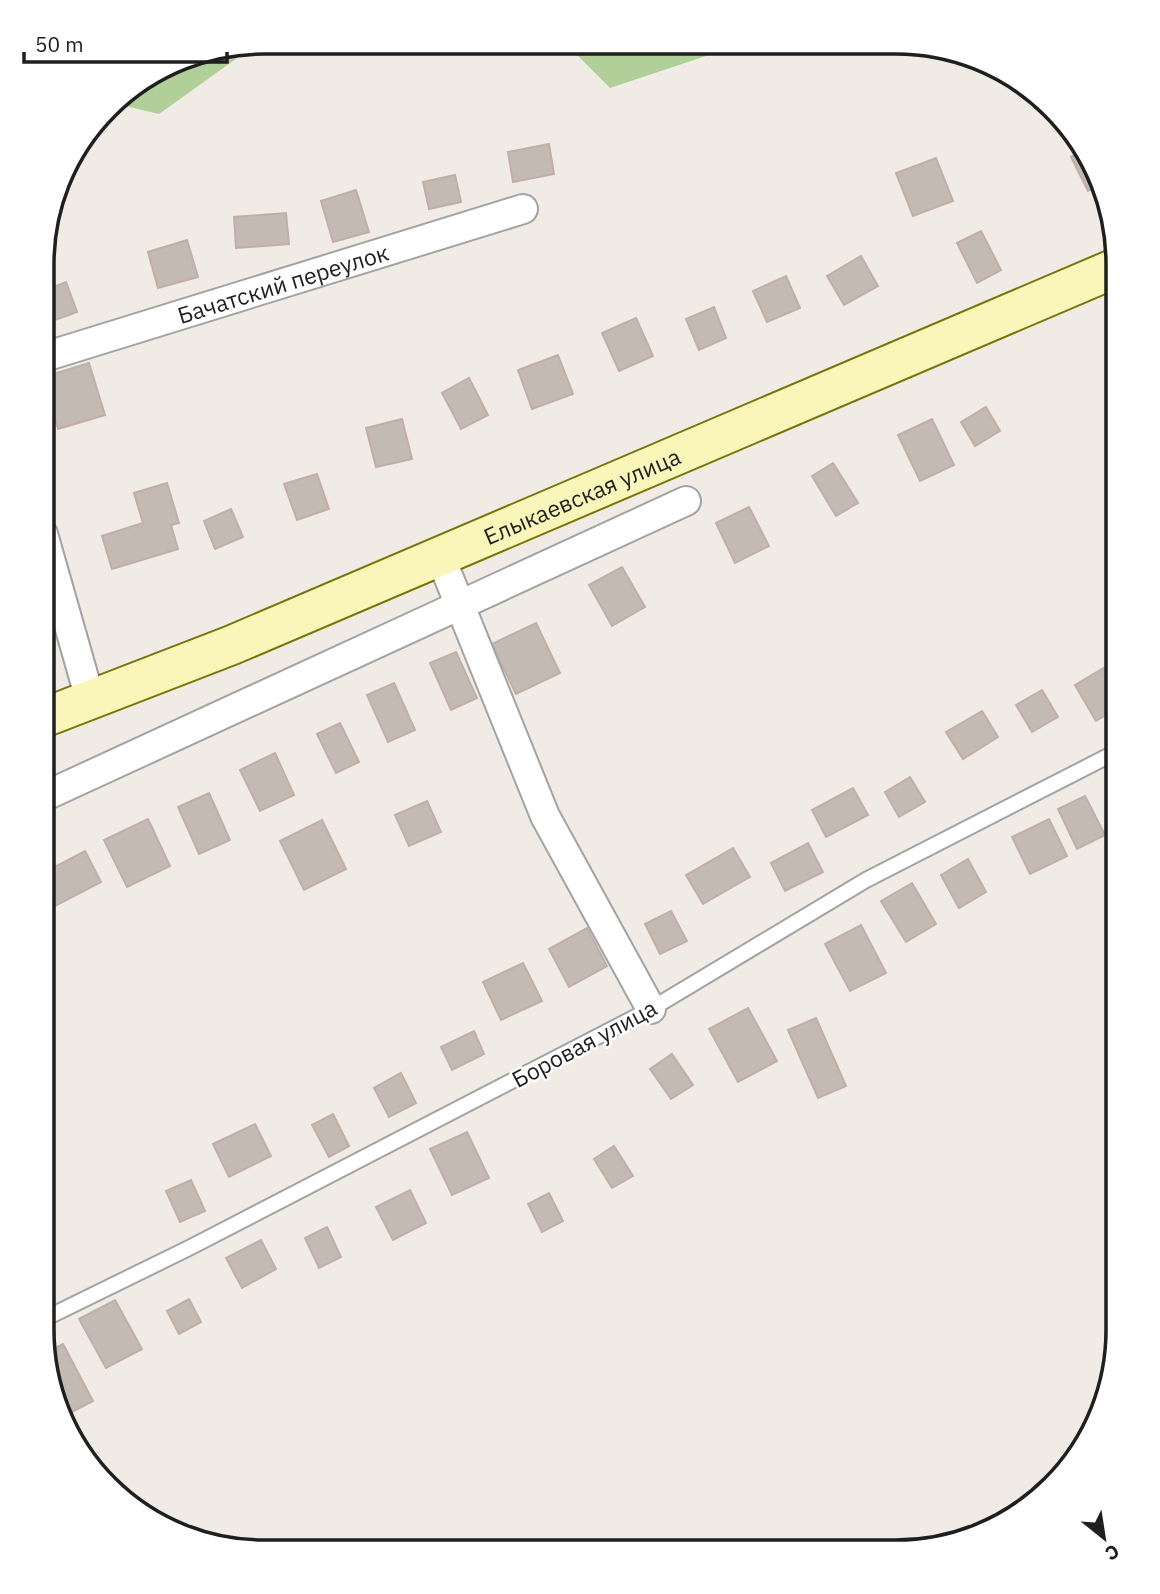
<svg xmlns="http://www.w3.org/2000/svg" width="1160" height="1594" viewBox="0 0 1160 1594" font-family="'IBM Plex Sans',sans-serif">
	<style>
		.forest { fill: #b0cf99 }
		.building { fill: #c4bab4; stroke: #c1afa7; stroke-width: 2 }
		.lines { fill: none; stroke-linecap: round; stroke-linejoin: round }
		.lane-casing { stroke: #a3a3a3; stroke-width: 18 }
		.street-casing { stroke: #a3a3a3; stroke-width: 32 }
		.secondary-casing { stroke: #777505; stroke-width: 42 }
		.lane { stroke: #fff; stroke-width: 14 }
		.street { stroke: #fff; stroke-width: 28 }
		.secondary { stroke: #faf5b9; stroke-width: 38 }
		.labels { text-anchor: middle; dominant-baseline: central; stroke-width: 5; stroke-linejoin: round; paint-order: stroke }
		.street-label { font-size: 23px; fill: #1f1f1f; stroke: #fff }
		.rim { fill: none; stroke: #1f1f1f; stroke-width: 3.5 }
	</style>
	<rect width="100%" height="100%" fill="#f0ebe5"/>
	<g class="forest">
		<path d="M258,43L159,114L113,103L118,97L193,54Z"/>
		<path d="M565,43H745L610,88Z"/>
	</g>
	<g class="building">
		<path d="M549,144L554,174L513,182L508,152Z"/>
		<path d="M1082,151L1095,166L1100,185L1088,191L1071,157Z"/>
		<path d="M936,158L953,201L913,216L896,173Z"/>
		<path d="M455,175L461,202L429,209L423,182Z"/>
		<path d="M356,190L369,232L333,242L321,201Z"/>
		<path d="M286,213L289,244L236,248L234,217Z"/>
		<path d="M981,231L1001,270L977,283L957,243Z"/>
		<path d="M187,240L198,277L158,288L148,252Z"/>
		<path d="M861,256L878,286L844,305L827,276Z"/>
		<path d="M786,276L800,308L767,322L753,291Z"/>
		<path d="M66,282L77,312L44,324V291Z"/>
		<path d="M714,307L726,338L699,350L686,319Z"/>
		<path d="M636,318L653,356L619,371L602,333Z"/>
		<path d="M558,355L573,394L532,409L518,370Z"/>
		<path d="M89,363L105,415L58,429L44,377Z"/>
		<path d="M469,378L488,415L461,429L442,393Z"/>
		<path d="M986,407L1000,431L975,446L961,422Z"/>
		<path d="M402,419L412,459L376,467L366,428Z"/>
		<path d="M932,419L954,465L920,481L898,435Z"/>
		<path d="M833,463L858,503L836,516L812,476Z"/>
		<path d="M317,474L329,509L297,520L284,484Z"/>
		<path d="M167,483L179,523L171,525L178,549L112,569L102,536L143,523L134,493Z"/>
		<path d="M749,507L769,546L735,563L716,523Z"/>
		<path d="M231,509L243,537L215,549L204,521Z"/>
		<path d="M622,567L645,607L612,626L589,585Z"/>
		<path d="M536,623L560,673L516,694L492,644Z"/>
		<path d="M456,652L477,698L451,710L430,663Z"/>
		<path d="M1115,661L1118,666V708L1096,721L1075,685Z"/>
		<path d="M394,683L415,730L388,742L367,695Z"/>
		<path d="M1042,690L1058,717L1032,732L1016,705Z"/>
		<path d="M982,711L998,737L963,759L946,732Z"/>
		<path d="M340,723L359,762L336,773L317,734Z"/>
		<path d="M275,753L294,795L260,811L240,770Z"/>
		<path d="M910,777L925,802L899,817L885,792Z"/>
		<path d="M853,788L868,815L826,837L812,810Z"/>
		<path d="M209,793L230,840L199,854L178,807Z"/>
		<path d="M1085,796L1105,835L1077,849L1058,809Z"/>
		<path d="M427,801L441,832L409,846L395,815Z"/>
		<path d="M148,819L170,866L127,887L104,840Z"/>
		<path d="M1049,819L1067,856L1030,874L1012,837Z"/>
		<path d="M322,820L346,869L304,890L280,841Z"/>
		<path d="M808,843L823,872L785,891L771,863Z"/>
		<path d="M733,848L750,877L703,904L686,875Z"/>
		<path d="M85,851L101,882L51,908L43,892V873Z"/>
		<path d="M968,859L986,892L959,908L941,875Z"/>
		<path d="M912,883L936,924L906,942L881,901Z"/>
		<path d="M671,911L687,941L660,954L645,924Z"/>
		<path d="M861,925L886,973L850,991L825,944Z"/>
		<path d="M587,928L607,966L569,987L549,949Z"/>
		<path d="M523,963L542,1001L501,1020L483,982Z"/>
		<path d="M748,1008L777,1061L738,1082L709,1029Z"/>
		<path d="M816,1018L846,1086L818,1098L788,1030Z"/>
		<path d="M474,1031L484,1054L452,1070L441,1047Z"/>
		<path d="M672,1054L693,1085L671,1099L650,1069Z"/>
		<path d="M401,1073L416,1103L389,1117L374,1088Z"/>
		<path d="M333,1114L349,1146L329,1157L312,1125Z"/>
		<path d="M255,1124L271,1156L229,1177L213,1144Z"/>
		<path d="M467,1132L489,1178L452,1195L430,1149Z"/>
		<path d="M614,1146L633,1176L612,1188L594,1159Z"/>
		<path d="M191,1180L205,1211L180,1222L166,1191Z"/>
		<path d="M410,1190L426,1223L393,1240L376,1207Z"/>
		<path d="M549,1193L563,1221L542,1232L528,1204Z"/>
		<path d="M327,1227L341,1257L319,1268L305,1238Z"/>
		<path d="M261,1240L276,1269L242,1288L226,1258Z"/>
		<path d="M189,1299L201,1322L179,1334L167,1311Z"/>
		<path d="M115,1300L142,1349L106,1368L79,1319Z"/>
		<path d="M63,1344L93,1401L62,1417L47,1352Z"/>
	</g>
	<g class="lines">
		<g class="lane-casing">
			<path id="lane" d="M42,1320L189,1248L651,1009L866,880L1118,751"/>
		</g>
		<g class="street-casing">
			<g id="street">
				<path id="s1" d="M44,357L523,209"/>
				<path d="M43,534L90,699"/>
				<path d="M440,556L545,816L651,1009"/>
				<path d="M43,797L686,501"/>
			</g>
		</g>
		<g class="secondary-casing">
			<g id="secondary">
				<path id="s2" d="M43,718L232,645L1118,267"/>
			</g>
		</g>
		<use href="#lane" class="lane"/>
		<use href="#street" class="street"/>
		<use href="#secondary" class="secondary"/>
	</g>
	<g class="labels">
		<g class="street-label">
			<text stroke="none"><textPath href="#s1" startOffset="250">Бачатский переулок</textPath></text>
			<text stroke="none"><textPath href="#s2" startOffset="583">Елыкаевская улица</textPath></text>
			<text transform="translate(584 1043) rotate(-28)">Боровая улица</text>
		</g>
	</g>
	<path d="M0 0H1160V1594H0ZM264 54H896A210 210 0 0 1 1106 264V1330A210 210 0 0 1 896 1540H264A210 210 0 0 1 54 1330V264A210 210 0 0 1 264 54Z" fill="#fff" fill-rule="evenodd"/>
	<path class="rim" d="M264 54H896A210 210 0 0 1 1106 264V1330A210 210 0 0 1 896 1540H264A210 210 0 0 1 54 1330V264A210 210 0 0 1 264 54Z"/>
	<g transform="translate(1104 1538) rotate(150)" stroke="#ffffff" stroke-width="5" paint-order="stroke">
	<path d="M0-5L12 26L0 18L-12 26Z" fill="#1f1f1f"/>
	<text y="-10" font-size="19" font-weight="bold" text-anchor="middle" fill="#1f1f1f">С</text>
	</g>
	<path d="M24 52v10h203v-10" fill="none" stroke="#1f1f1f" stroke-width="3.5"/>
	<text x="35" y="52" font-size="21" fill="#1f1f1f" stroke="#ffffff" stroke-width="5" paint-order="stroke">50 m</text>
</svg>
